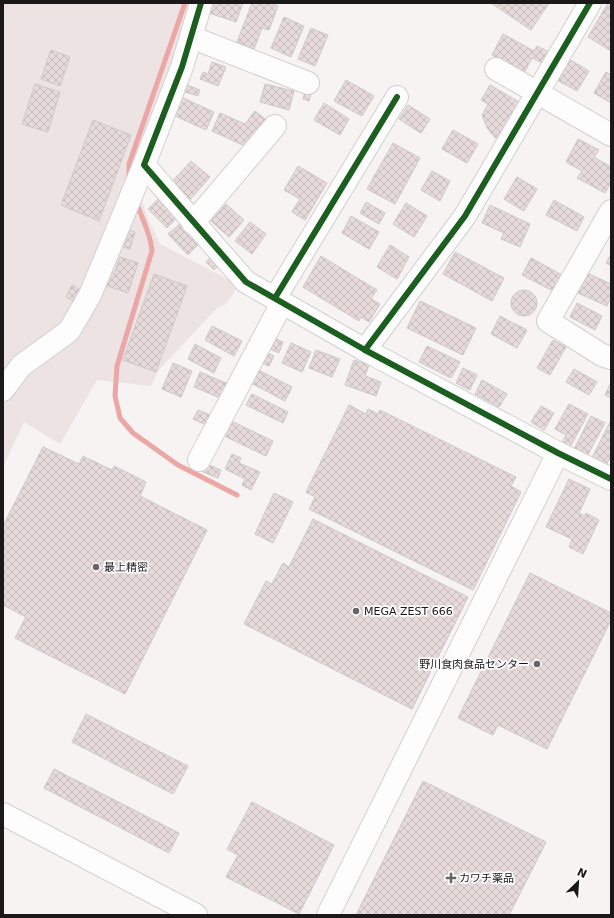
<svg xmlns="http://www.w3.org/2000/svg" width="614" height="918" viewBox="0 0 614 918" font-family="'DejaVu Sans','Noto Sans JP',sans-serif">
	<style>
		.built { fill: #ede3e2 }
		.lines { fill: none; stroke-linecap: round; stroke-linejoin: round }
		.stream { stroke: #eba7a5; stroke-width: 5 }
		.building { fill: url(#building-cross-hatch); stroke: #ccc9c9 }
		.minor-casing { stroke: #d3cfcf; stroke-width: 24 }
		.minor { stroke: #fefdfd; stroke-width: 22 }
		.cycleway-casing { stroke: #fff; stroke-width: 8 }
		.cycleway { stroke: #1b5e20; stroke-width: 6 }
		.poi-dot { fill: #676565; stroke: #fff; stroke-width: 1.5 }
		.labels { text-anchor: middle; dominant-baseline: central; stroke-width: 3.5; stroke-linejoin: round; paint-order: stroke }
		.poi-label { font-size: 11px; fill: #1a1818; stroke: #fff; text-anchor: start }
	</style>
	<defs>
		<pattern id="building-cross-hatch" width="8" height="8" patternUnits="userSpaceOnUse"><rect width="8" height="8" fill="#e7dada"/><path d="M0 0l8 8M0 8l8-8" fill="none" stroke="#c6baba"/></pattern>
	</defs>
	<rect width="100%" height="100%" fill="#f7f3f3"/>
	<path class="built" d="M3,3H193L134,170L146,214L160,244L239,285L226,304L217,308L158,371L151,386L97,380L60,444L24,422L3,467Z"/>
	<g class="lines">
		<g class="stream">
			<path d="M129,179V164L185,3"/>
			<path d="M136,202C142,218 151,235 152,251L117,366L115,396L120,418L133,433L178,465L237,495"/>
		</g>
	</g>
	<g class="building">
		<path d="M212,3H243L236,22L209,13Z"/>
		<path d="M252,3H269L278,6L269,30L262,28L254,49L237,42Z"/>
		<path d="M491,3H549L531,30Z"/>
		<path d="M608,3H611V51L588,37Z"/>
		<path d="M284,17L304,26L291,57L271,48Z"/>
		<path d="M311,28L328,35L315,66L298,59Z"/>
		<path d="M503,34L534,51L537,46L549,52L542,63L532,58L524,73L492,55Z"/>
		<path d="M51,50L70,57L60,86L41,79Z"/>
		<path d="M569,59L589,71L577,91L557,80Z"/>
		<path d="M212,62L226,67L218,86L200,79L203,72L208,74Z"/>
		<path d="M606,72L611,75V103L594,93Z"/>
		<path d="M346,80L374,96L362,116L334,101Z"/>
		<path d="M35,84L60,92L48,132L22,124Z"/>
		<path d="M265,84L294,91L289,110L260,102Z"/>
		<path d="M187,85L200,90L198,96L185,92Z"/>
		<path d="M490,85L519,102L497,140L487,128L482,115L488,104L481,100Z"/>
		<path d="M305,92L311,94L309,101L303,99Z"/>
		<path d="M181,97L214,112L206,130L173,115Z"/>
		<path d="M324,103L349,119L340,135L314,120Z"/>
		<path d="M408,105L430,119L421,133L399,119Z"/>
		<path d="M255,111L269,122L249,148L212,131L220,113L245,124Z"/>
		<path d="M93,120L131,135L99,221L61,205Z"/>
		<path d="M453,130L478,144L467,163L442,149Z"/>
		<path d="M578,139L599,150L594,157L611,167V182L605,193L577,178L582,171L566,162Z"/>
		<path d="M393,143L420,158L395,204L367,189Z"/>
		<path d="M191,161L210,177L188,202L169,185Z"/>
		<path d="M298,166L327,183L305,220L292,212L300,199L284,190Z"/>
		<path d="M432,171L450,181L440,201L421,190Z"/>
		<path d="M517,177L537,189L524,211L504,199Z"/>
		<path d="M161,196L179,216L167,228L148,209Z"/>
		<path d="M554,200L584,217L577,231L546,215Z"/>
		<path d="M366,202L385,213L379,224L360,213Z"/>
		<path d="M406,203L427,216L414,237L393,224Z"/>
		<path d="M226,204L244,220L229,237L211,221Z"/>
		<path d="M490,205L530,224L520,247L501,239L504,233L482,223Z"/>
		<path d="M351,216L379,232L369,249L342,233Z"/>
		<path d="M250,222L266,234L252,254L235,241Z"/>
		<path d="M181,223L200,243L188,255L168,234Z"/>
		<path d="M125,229L135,232L130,249L119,246Z"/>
		<path d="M390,245L409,257L397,279L377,267Z"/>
		<path d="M455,252L504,278L492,301L443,274Z"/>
		<path d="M611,254V266L606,263Z"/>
		<path d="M212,256L220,264L214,270L206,262Z"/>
		<path d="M321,256L377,290L371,299L380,304L369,322L361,317L359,321L303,287Z"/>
		<path d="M120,257L138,263L128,293L102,284L106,272L114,274Z"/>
		<path d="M531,258L562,275L553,291L522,275Z"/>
		<path d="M587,273L611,284V297L607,306L578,293Z"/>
		<path d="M154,274L187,286L156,372L123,360Z"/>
		<path d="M72,285L82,291L76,303L66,297Z"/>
		<circle cx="524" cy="303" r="13"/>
		<path d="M420,301L476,328L463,355L407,328Z"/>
		<path d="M577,303L602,316L595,330L570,317Z"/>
		<path d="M500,316L527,330L517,348L491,334Z"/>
		<path d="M212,326L242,341L234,356L205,340Z"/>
		<path d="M270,336L283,342L279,353L265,347Z"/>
		<path d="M553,340L566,347L550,375L537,368Z"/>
		<path d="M291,343L311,352L302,372L282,363Z"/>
		<path d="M195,344L221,358L214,373L188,359Z"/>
		<path d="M427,346L460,362L451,378L419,362Z"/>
		<path d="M262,350L274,356L269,366L257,361Z"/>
		<path d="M316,350L340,359L332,377L309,368Z"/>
		<path d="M354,360L369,365L365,376L381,382L376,396L345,385Z"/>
		<path d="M173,363L192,371L181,397L162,389Z"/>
		<path d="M463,368L477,375L470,390L456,383Z"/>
		<path d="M574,369L597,382L589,395L566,382Z"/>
		<path d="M258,370L292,387L285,401L251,383Z"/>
		<path d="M200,372L226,383L220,398L194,387Z"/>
		<path d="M482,380L507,394L499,407L475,394Z"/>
		<path d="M611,382V398L605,395Z"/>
		<path d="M252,394L288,412L283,423L246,405Z"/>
		<path d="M569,404L588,414L570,447L562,443L566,435L555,429Z"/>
		<path d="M349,405L366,414L368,409L378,414L380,410L516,477L511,486L521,492L473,590L309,509L315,497L306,492Z"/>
		<path d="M541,406L554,413L544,430L531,422Z"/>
		<path d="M198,410L213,416L208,426L193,419Z"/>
		<path d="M591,416L605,423L586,458L573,451Z"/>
		<path d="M227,419L273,441L266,456L220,434Z"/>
		<path d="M611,420V456L606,465L592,458Z"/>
		<path d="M43,447L79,464L83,456L112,470L114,466L146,482L140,496L207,530L125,694L15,638L26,617L3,605V526Z"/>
		<path d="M232,454L241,458L239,463L260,472L251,490L242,485L245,479L225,469Z"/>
		<path d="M207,464L221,470L218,478L203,472Z"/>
		<path d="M569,479L590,489L579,513L585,516L586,513L599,520L583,554L569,547L572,539L546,527Z"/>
		<path d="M274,493L293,502L273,543L255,534Z"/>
		<path d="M313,519L468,597L412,709L244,624L266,581L272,584L283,563L289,567Z"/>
		<path d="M530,573L611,613V620L547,749L498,725L493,735L458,718Z"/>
		<path d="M86,714L188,766L173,794L72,742Z"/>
		<path d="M54,769L179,833L169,853L44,788Z"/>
		<path d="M423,781L546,842L509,915H356Z"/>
		<path d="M252,802L334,845L299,914L226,877L238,855L227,849Z"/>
	</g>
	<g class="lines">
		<g class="minor-casing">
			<g id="minor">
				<path d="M201,3L182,67L144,165L246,282L365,350L558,453L611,479"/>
				<path d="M191,37L308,83"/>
				<path d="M496,69L611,135"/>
				<path d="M611,211L548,321L602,355L611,358"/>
				<path d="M193,223L275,126"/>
				<path d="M275,298L397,97"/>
				<path d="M365,350L465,216L590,3"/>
				<path d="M3,390L21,366L69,331L90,295L144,165"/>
				<path d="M199,460L282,303"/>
				<path d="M3,814L196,915"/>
				<path d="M328,915L558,453"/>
			</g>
		</g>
		<use href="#minor" class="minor"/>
		<g class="cycleway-casing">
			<g id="cycleway">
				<path d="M201,3L182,67L144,165L246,282L365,350L558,453L611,479"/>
				<path d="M275,298L397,97"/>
				<path d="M365,350L465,216L590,3"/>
			</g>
		</g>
		<use href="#cycleway" class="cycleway"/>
	</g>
	<g class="poi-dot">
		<circle cx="96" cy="567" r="4"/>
		<circle cx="356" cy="611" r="4"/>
		<circle cx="537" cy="664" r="4"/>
		<path d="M449 872h4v4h4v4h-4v4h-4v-4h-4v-4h4z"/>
	</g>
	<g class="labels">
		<g class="poi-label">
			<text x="104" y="567">最上精密</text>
			<text x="364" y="611">MEGA ZEST 666</text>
			<text x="529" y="664" text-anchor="end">野川食肉食品センター</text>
			<text x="459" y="878">カワチ薬品</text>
		</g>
	</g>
	<rect width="614" height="918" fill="none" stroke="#1a1818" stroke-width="8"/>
	<g transform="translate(578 882) rotate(25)" stroke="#ffffff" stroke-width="3" paint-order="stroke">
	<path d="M0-3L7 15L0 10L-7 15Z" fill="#1a1818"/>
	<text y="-6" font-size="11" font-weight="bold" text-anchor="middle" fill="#1a1818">N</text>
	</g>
</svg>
